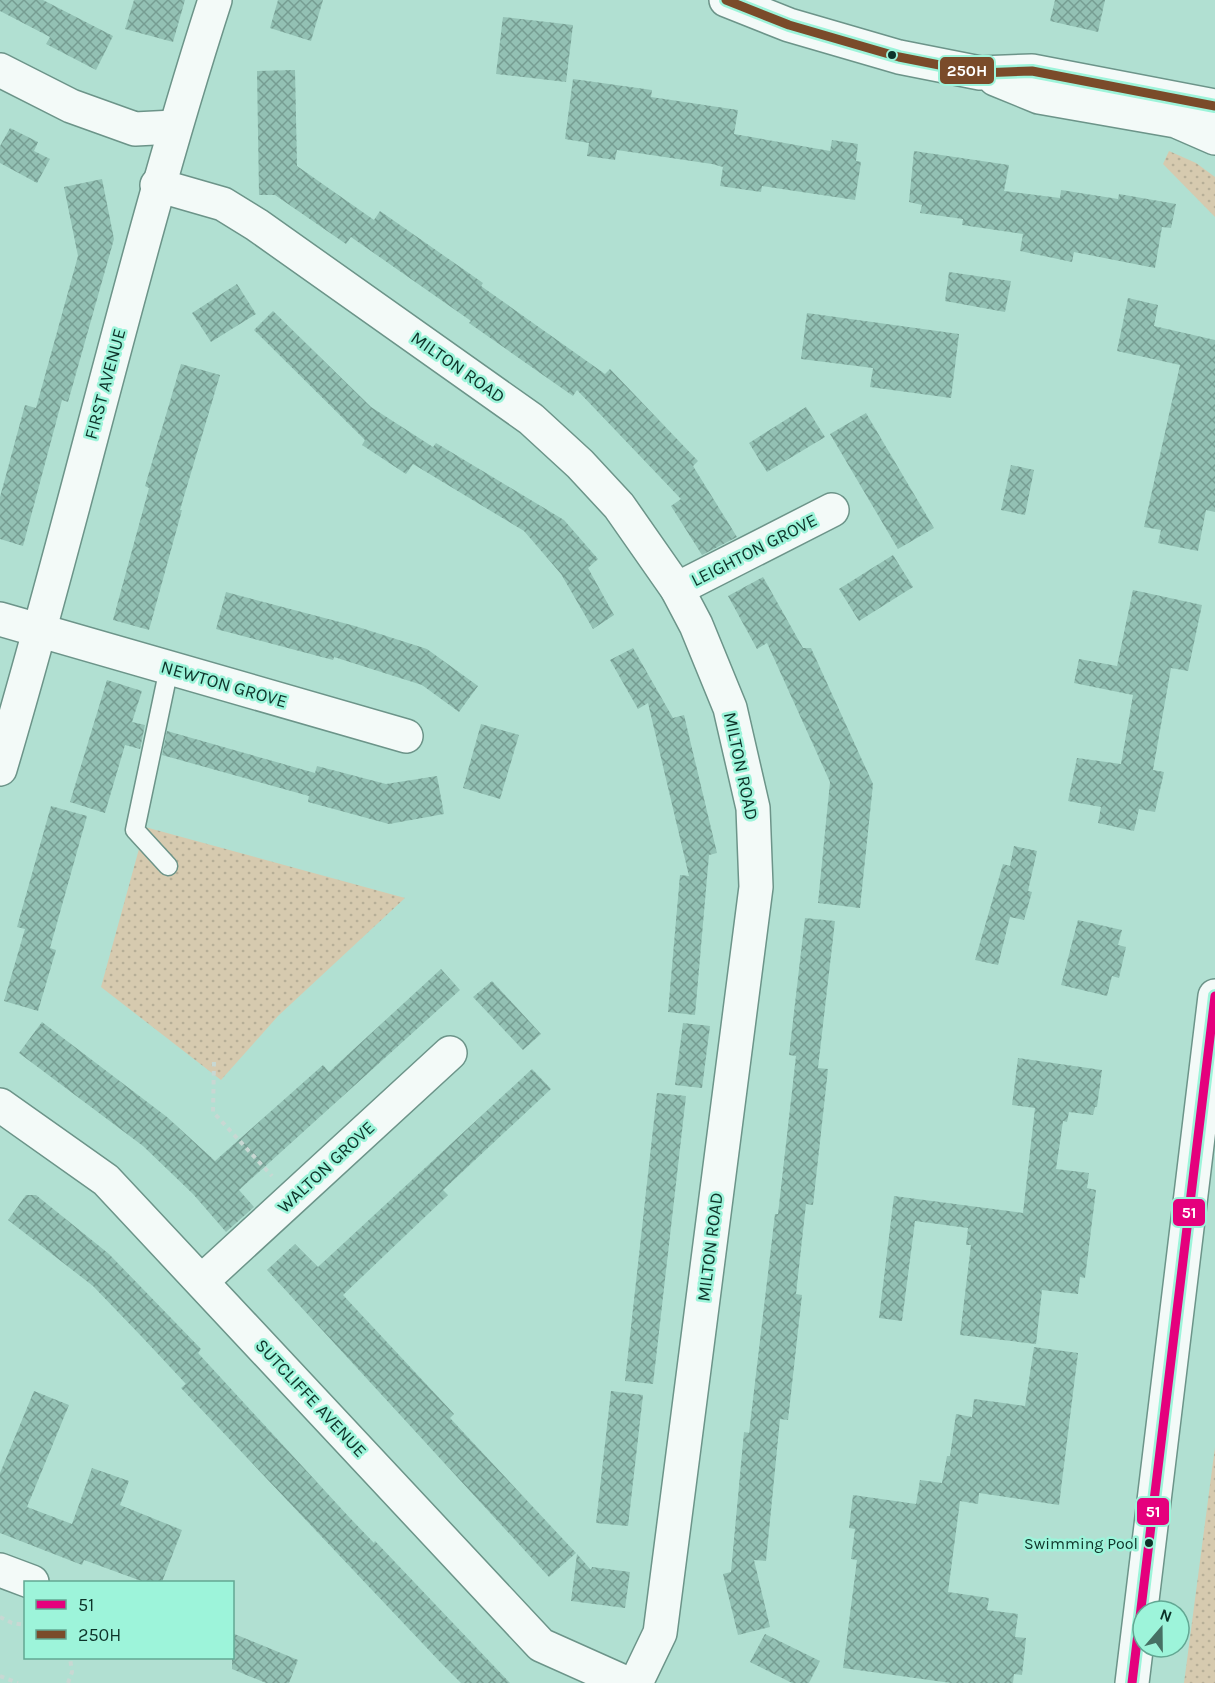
<svg xmlns="http://www.w3.org/2000/svg" width="1215" height="1683" viewBox="0 0 1215 1683" font-family="Karla,sans-serif">
	<style>
		.green { fill: url(#green-dots) }
		.building { fill: url(#building-cross-hatch) }
		.lines { fill: none; stroke-linecap: round; stroke-linejoin: round }
		.lane-casing { stroke: #6c9489; stroke-width: 21 }
		.street-casing { stroke: #6c9489; stroke-width: 36 }
		.secondary-casing { stroke: #6c9489; stroke-width: 36 }
		.primary-casing { stroke: #6c9489; stroke-width: 36 }
		.highway-casing { stroke: #6c9489; stroke-width: 36 }
		.path { stroke: #c8d8d3; stroke-width: 4; stroke-dasharray: 4.5 4.5; stroke-linecap: butt }
		.lane { stroke: #f3faf8; stroke-width: 18 }
		.street { stroke: #f3faf8; stroke-width: 33 }
		.secondary { stroke: #f3faf8; stroke-width: 33 }
		.primary { stroke: #f3faf8; stroke-width: 33 }
		.highway { stroke: #f3faf8; stroke-width: 33 }
		.bus-1-casing { stroke: #9df4da; stroke-width: 14 }
		.bus-2-casing { stroke: #9df4da; stroke-width: 14 }
		.bus-1 { stroke: #e5007d; stroke-width: 9 }
		.bus-2 { stroke: #7a4b2a; stroke-width: 9 }
		.bus-dot { fill: #0d3329; stroke: #9df4da; stroke-width: 2 }
		.labels { text-anchor: middle; dominant-baseline: central; stroke-width: 5; stroke-linejoin: round; paint-order: stroke }
		.bus-label { font-size: 16px; fill: #0d3329; stroke: #9df4da; text-anchor: end }
		.street-label { font-size: 18px; fill: #0d3329; stroke: #9df4da }
		.line-badge { stroke: #9df4da; stroke-width: 2 }
		.badge-label { font-size: 16px; text-anchor: middle; font-weight: bold; fill: #fff }
	</style>
	<defs>
		<pattern id="green-dots" width="8" height="8" patternUnits="userSpaceOnUse" patternTransform="scale(1.5)"><rect width="8" height="8" fill="#d6caaf"/><path d="M2 2h.1M6 6h.1" fill="none" stroke="#b6ae97" stroke-width="1.8" stroke-linecap="round"/></pattern>
		<pattern id="building-cross-hatch" width="8" height="8" patternUnits="userSpaceOnUse" patternTransform="scale(1.5)"><rect width="8" height="8" fill="#93c1b4"/><path d="M0 0l8 8M0 8l8-8" fill="none" stroke="#769d92"/></pattern>
	</defs>
	<rect width="100%" height="100%" fill="#b1e0d2"/>
	<g class="green">
		<path d="M1169,151L1196,163L1215,177V217L1163,164Z"/>
		<path d="M145,827L405,898L278,1016L221,1080L101,987Z"/>
		<path d="M1215,1447V1683H1184Z"/>
	</g>
	<g class="building">
		<path d="M0,0H43L113,36L96,70L46,44L50,37L0,11Z"/>
		<path d="M134,0H185L173,42L125,29Z"/>
		<path d="M278,0H323L311,41L270,28Z"/>
		<path d="M1055,0H1105L1098,32L1050,21Z"/>
		<path d="M503,17L573,25L566,82L496,74Z"/>
		<path d="M295,70L297,166L374,220L380,211L483,283L481,286L605,374L610,369L698,461L693,466L737,537L702,555L671,506L681,499L577,390L573,396L469,323L471,321L351,237L346,244L275,195H259L257,71Z"/>
		<path d="M573,79L652,90L651,97L738,110L734,134L830,151L832,140L858,144L856,161L861,162L855,200L762,186L761,192L720,186L723,167L712,164L617,150L615,160L587,156L589,143L565,139Z"/>
		<path d="M10,128L38,142L34,151L50,159L37,183L0,163V146Z"/>
		<path d="M914,151L1009,165L1004,191L1060,198L1061,190L1118,199L1119,194L1176,204L1171,228L1162,227L1155,268L1074,252L1072,262L1020,251L1023,234L962,225L963,219L920,213L922,205L909,202Z"/>
		<path d="M102,179L114,239L68,402L62,400L23,546L0,539V497L25,405L36,408L78,256L64,187Z"/>
		<path d="M949,272L1011,281L1005,312L945,301Z"/>
		<path d="M237,284L256,314L211,342L192,313Z"/>
		<path d="M1128,298L1158,305L1154,326L1215,340V512L1206,510L1198,551L1158,543L1161,530L1144,527L1180,365L1117,351Z"/>
		<path d="M273,311L371,407L433,447L436,443L564,520L598,559L588,568L614,615L593,629L561,574L524,531L413,464L406,474L362,445L365,440L254,330Z"/>
		<path d="M807,313L959,334L951,398L870,387L873,368L801,359Z"/>
		<path d="M181,364L220,375L180,510H182L149,630L113,620L149,488L145,486Z"/>
		<path d="M806,407L825,437L767,472L749,443Z"/>
		<path d="M866,413L934,528L898,549L830,434Z"/>
		<path d="M1011,465L1034,470L1025,515L1001,510Z"/>
		<path d="M893,555L913,587L859,621L839,589Z"/>
		<path d="M763,577L803,648H811L873,784L860,908L818,903L830,782L767,643L757,649L728,596Z"/>
		<path d="M1133,590L1202,605L1188,671L1171,668L1153,770L1164,772L1155,812L1139,809L1134,831L1098,823L1101,807L1068,801L1077,758L1121,764L1133,695L1074,683L1079,659L1117,666Z"/>
		<path d="M226,592L355,626L427,649L478,686L459,712L422,685L334,657L333,660L216,629Z"/>
		<path d="M633,648L673,718L684,715L717,853L709,855L695,1015L668,1012L680,875L689,876L648,703L638,709L610,660Z"/>
		<path d="M107,680L142,691L132,722L145,725L140,749L125,745L105,813L70,802Z"/>
		<path d="M481,724L519,735L500,799L463,788Z"/>
		<path d="M167,731L315,773L317,766L386,784L437,776L444,814L389,824L308,802L309,796L162,755Z"/>
		<path d="M51,806L87,816L50,948L56,950L38,1011L4,1001L25,929L17,927Z"/>
		<path d="M1014,846L1037,851L1028,891L1032,892L1024,920L1010,917L998,965L975,960L1003,864L1010,866Z"/>
		<path d="M805,918L835,921L818,1068L828,1069L813,1205L806,1204L796,1294L802,1295L788,1420L780,1419L766,1561L754,1560L770,1627L738,1635L723,1574L731,1572L744,1432L749,1433L775,1214H778L796,1056L789,1055Z"/>
		<path d="M1078,920L1122,930L1118,945L1126,947L1119,978L1112,976L1107,996L1061,985Z"/>
		<path d="M441,969L460,990L239,1190L254,1207L226,1232L193,1194L143,1146L19,1053L42,1022L167,1117L215,1161L323,1065L329,1072Z"/>
		<path d="M492,981L541,1034L523,1050L473,997Z"/>
		<path d="M683,1023L710,1026L702,1088L675,1085Z"/>
		<path d="M1018,1058L1102,1070L1097,1107H1095L1093,1115L1069,1112L1067,1122L1063,1121L1056,1169L1089,1173L1087,1188L1096,1190L1085,1278L1080,1277L1078,1294L1042,1290L1036,1344L960,1335L971,1245H966L968,1228L915,1221L902,1321L879,1318L894,1196L1023,1213L1035,1108L1012,1105Z"/>
		<path d="M532,1069L551,1089L443,1190L448,1195L343,1295L454,1414L450,1418L576,1553L549,1577L267,1270L295,1244L318,1267Z"/>
		<path d="M657,1093L686,1096L653,1384L625,1381Z"/>
		<path d="M26,1195H36L109,1254L201,1349L198,1353L349,1517L374,1543L375,1541L510,1683H461L442,1664L181,1388L186,1384L142,1337L93,1286L8,1220Z"/>
		<path d="M1034,1347L1078,1353L1059,1505L979,1493L978,1504L960,1501L948,1592L989,1598L987,1610L1018,1614L1015,1637L1026,1638L1022,1675L1014,1674L1013,1683H951L843,1668L857,1560L851,1559L855,1529L849,1528L853,1495L916,1504L920,1480L942,1483L947,1456H950L956,1414L972,1417L974,1399L1025,1406Z"/>
		<path d="M34,1391L69,1405L27,1507L72,1524L92,1468L129,1481L120,1505L182,1530L162,1582H144L84,1560L82,1565L0,1533V1473Z"/>
		<path d="M611,1391L643,1395L628,1526L596,1523Z"/>
		<path d="M577,1554L591,1570L592,1567L630,1572L625,1608L571,1601Z"/>
		<path d="M232,1633L298,1660L289,1683H266L232,1669Z"/>
		<path d="M765,1634L820,1661L809,1683H792L750,1662Z"/>
	</g>
	<g class="lines">
		<g class="lane-casing">
			<path id="lane" d="M168,866L135,830L169,668"/>
		</g>
		<g class="street-casing">
			<g id="street">
				<path d="M0,70L71,106L135,129L174,127"/>
				<path d="M157,185L223,204L257,225L531,419L580,464L619,506L677,589L696,625L730,708L753,808L756,887L660,1633L636,1683"/>
				<path d="M677,589L832,510"/>
				<path d="M0,619L406,736"/>
				<path d="M0,769C76,514 133,254 215,0"/>
				<path d="M202,1281L450,1053"/>
				<path d="M0,1570L32,1582"/>
			</g>
		</g>
		<g class="secondary-casing">
			<path id="secondary" d="M0,1105L106,1180L541,1645L626,1683"/>
		</g>
		<g class="primary-casing">
			<path id="primary" d="M1132,1683L1215,996"/>
		</g>
		<g class="highway-casing">
			<g id="highway">
				<path d="M726,0L789,25L899,57L980,73L1032,71L1215,106"/>
				<path d="M995,79L1039,97L1176,121L1215,138"/>
			</g>
		</g>
		<g class="path">
			<path d="M214,1062L213,1112L272,1176"/>
			<path d="M0,1617L12,1623L26,1625"/>
			<path d="M0,1676L18,1683"/>
			<path d="M68,1683L72,1672L70,1658"/>
		</g>
		<use href="#lane" class="lane"/>
		<use href="#street" class="street"/>
		<use href="#secondary" class="secondary"/>
		<use href="#primary" class="primary"/>
		<use href="#highway" class="highway"/>
		<g class="bus-1-casing">
			<path id="bus-1" d="M1132,1683L1215,996"/>
		</g>
		<g class="bus-2-casing">
			<path id="bus-2" d="M726,0L789,25L899,57L980,73L1032,71L1215,106"/>
		</g>
		<use href="#bus-1" class="bus-1"/>
		<use href="#bus-2" class="bus-2"/>
	</g>
	<g class="bus-dot">
		<circle cx="892" cy="55" r="5"/>
		<circle cx="1149" cy="1543" r="5"/>
	</g>
	<g class="labels">
		<g class="bus-label">
			<text x="1138" y="1543">Swimming Pool</text>
		</g>
		<g class="street-label">
			<text transform="translate(458 367) rotate(35)">MILTON ROAD</text>
			<text transform="translate(105 384) rotate(-75)">FIRST AVENUE</text>
			<text transform="translate(754 550) rotate(-27)">LEIGHTON GROVE</text>
			<text transform="translate(224 684) rotate(16)">NEWTON GROVE</text>
			<text transform="translate(741 766) rotate(78)">MILTON ROAD</text>
			<text transform="translate(326 1167) rotate(-43)">WALTON GROVE</text>
			<text transform="translate(710 1247) rotate(-83)">MILTON ROAD</text>
			<text transform="translate(311 1398) rotate(47)">SUTCLIFFE AVENUE</text>
		</g>
	</g>
	<g class="line-badge">
		<rect x="939" y="56" width="56" height="29" rx="6" fill="#7a4b2a"/>
		<rect x="1172" y="1198" width="34" height="29" rx="6" fill="#e5007d"/>
		<rect x="1136" y="1497" width="34" height="29" rx="6" fill="#e5007d"/>
	</g>
	<g class="badge-label">
		<text x="967" y="76">250H</text>
		<text x="1189" y="1218">51</text>
		<text x="1153" y="1517">51</text>
	</g>
	<rect x="24" y="1581" width="210" height="78" fill="#9df4da" stroke="#63a793" stroke-width="1.5"/>
	<rect x="36" y="1600" width="30" height="9" fill="#e5007d" stroke="#63a793" stroke-width="1.5"/>
	<text x="78" y="1611" font-size="18" fill="#0d3329">51</text>
	<rect x="36" y="1630" width="30" height="9" fill="#7a4b2a" stroke="#63a793" stroke-width="1.5"/>
	<text x="78" y="1641" font-size="18" fill="#0d3329">250H</text>
	<g transform="translate(1161 1629) rotate(20)"><circle r="28" fill="#9df4da" stroke="#63a793" stroke-width="1.5"/>
	<path d="M0-4.5L10 22L0 15L-10 22Z" fill="#467064"/>
	<text y="-9" font-size="16" font-weight="bold" text-anchor="middle" fill="#0d3329">N</text>
	</g>
</svg>
